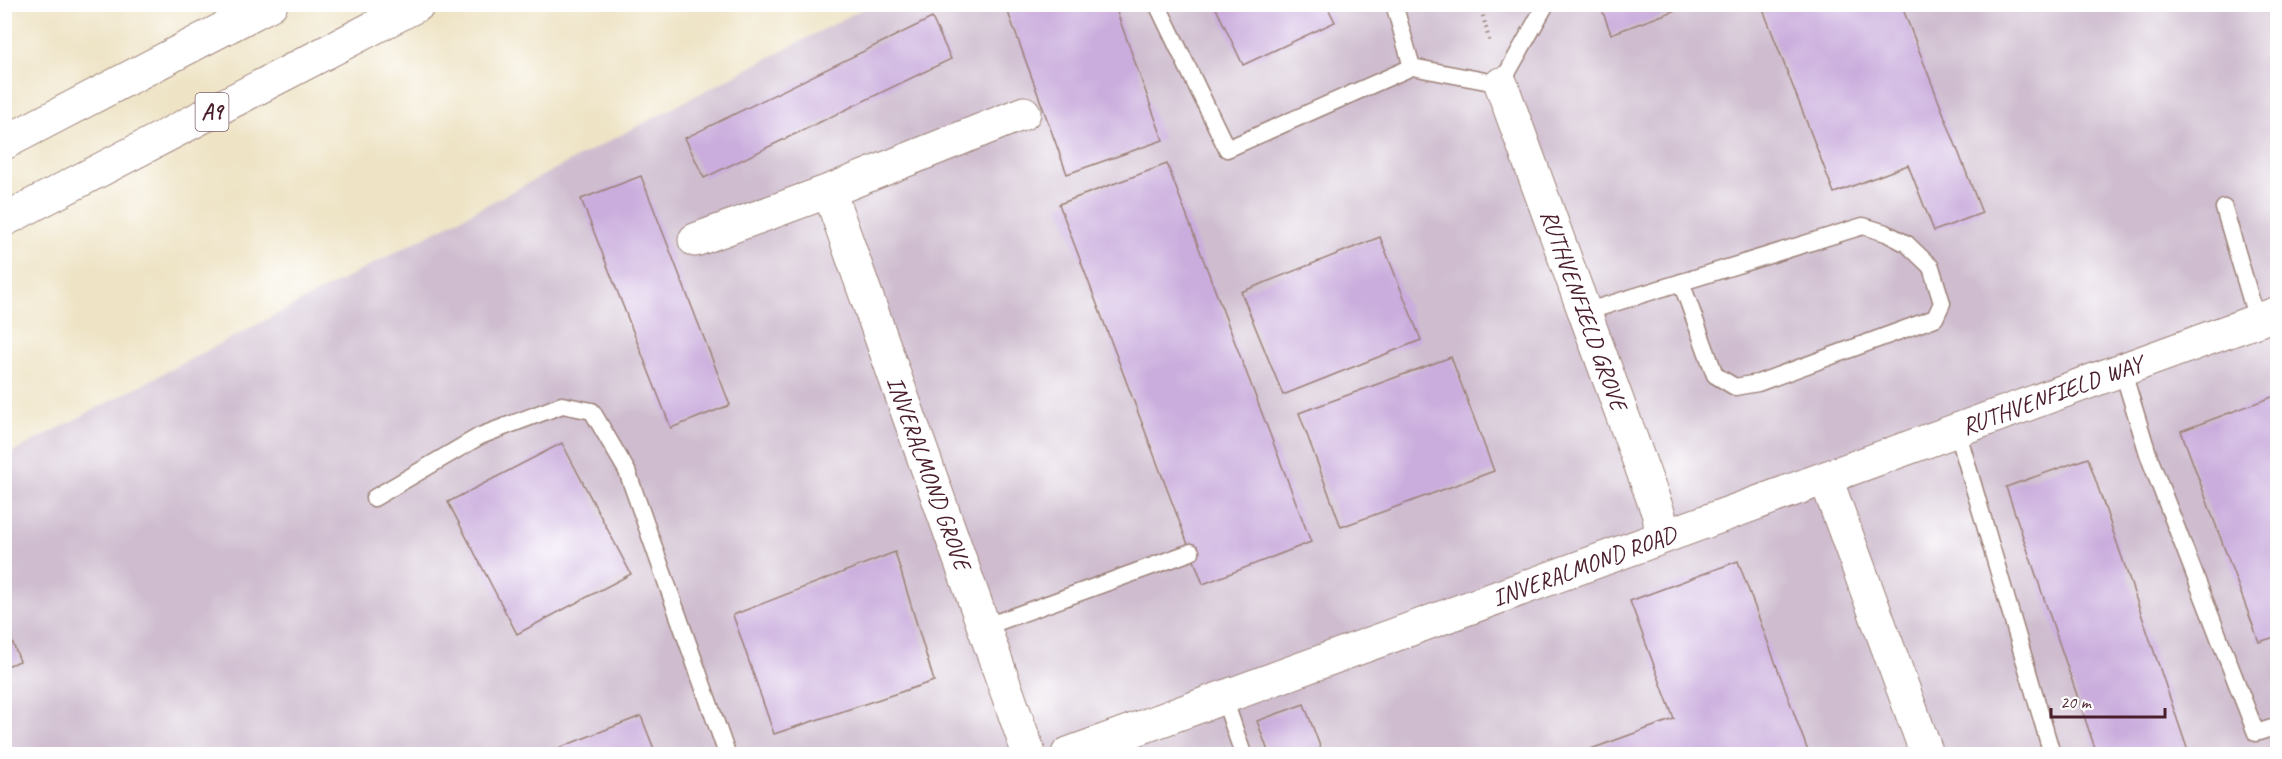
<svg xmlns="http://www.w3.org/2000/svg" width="2282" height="759" viewBox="0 0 2282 759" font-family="Caveat,sans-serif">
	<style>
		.industrial { fill: #cfbdcf }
		.building { fill: #caaddd }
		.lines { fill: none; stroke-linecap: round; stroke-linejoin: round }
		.service-casing { stroke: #9c8178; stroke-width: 19 }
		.minor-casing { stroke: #9c8178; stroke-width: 35 }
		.trunk-casing { stroke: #9c8178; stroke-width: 35 }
		.path { stroke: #9c8178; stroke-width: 4; stroke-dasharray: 1.5 4.5; stroke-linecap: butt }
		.service { stroke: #fff; stroke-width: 16 }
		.minor { stroke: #fff; stroke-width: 33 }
		.trunk { stroke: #fff; stroke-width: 33 }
		.labels { text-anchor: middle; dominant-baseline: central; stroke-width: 4.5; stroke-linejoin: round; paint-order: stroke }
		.shield { fill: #fff; stroke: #80626b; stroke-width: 1.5 }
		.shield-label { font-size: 22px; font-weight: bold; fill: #4a1f2b }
		.street-label { font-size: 24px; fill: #4a1f2b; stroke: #fff }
	</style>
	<rect width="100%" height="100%" fill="#fff"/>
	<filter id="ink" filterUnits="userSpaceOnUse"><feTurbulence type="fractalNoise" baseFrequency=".0167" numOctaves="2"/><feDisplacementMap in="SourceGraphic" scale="12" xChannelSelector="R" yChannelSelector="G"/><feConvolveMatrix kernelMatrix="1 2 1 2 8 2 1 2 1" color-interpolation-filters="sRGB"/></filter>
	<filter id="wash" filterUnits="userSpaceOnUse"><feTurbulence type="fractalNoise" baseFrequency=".008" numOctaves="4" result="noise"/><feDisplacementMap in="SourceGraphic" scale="24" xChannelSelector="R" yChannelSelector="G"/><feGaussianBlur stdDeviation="1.35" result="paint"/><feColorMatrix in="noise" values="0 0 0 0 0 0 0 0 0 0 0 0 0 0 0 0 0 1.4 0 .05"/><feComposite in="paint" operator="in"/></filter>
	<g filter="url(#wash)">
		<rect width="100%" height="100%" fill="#eee3c5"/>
		<path class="industrial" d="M870,5H2277V754H5V456Z"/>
		<g id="blocks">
			<g class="building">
				<path d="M1005,4H1114L1163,140L1067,174Z"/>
				<path d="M1214,4H1326L1335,22L1243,65Z"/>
				<path d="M1600,4H1690V5L1611,34Z"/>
				<path d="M1761,4H1901L1982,213L1934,231L1908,165L1834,193Z"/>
				<path d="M932,18L951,59L704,178L685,138Z"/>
				<path d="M1167,164L1311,542L1203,584L1059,204Z"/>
				<path d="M641,176L730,405L671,428L581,199Z"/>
				<path d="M1380,237L1421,340L1283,395L1241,292Z"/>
				<path d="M1451,357L1494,471L1341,527L1299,413Z"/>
				<path d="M2277,395L2278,636L2259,642L2181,431Z"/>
				<path d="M562,443L631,574L517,634L448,502Z"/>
				<path d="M2088,458L2189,754H2097L2006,487Z"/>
				<path d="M895,552L934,681L774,734L733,615Z"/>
				<path d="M1738,561L1809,754H1577L1674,719L1630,601Z"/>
				<path d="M4,622L20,661L4,667Z"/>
				<path d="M1304,704L1323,754H1269L1257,721Z"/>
				<path d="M641,716L656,754H543Z"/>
			</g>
		</g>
	</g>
	<g filter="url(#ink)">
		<use href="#blocks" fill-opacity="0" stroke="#9c8178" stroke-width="1.5"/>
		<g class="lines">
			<g class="service-casing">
				<g id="service">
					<path d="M1157,4L1227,149L1412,67L1501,84L1546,4"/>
					<path d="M1394,4L1412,67"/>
					<path d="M2224,208L2257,320"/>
					<path d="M1585,312L1863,226L1886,233L1907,244L1931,267L1942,303L1935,318L1758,383L1735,387L1715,375L1681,282"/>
					<path d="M2122,369L2149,457L2256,733L2278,726"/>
					<path d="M1957,430L2052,754"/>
					<path d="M374,498L480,436L562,405L592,411L627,471L727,754"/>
					<path d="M984,627L1191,552"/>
					<path d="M1224,698L1243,754"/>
				</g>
			</g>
			<g class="minor-casing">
				<g id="minor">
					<path d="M1501,84L1659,515L1662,537"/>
					<path d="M829,191L1029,754"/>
					<path d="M695,240L829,191L1024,113"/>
					<path d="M1826,479L1927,754"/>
					<path d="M1068,754L2278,313"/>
				</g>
			</g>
			<g class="trunk-casing">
				<g id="trunk">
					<path d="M4,143L271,4"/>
					<path d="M4,220L419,4"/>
				</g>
			</g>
			<path class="path" d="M1480,4L1490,44"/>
			<use href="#service" class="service"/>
			<use href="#minor" class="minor"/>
			<use href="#trunk" class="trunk"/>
		</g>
	</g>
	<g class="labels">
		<rect class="shield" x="195.5" y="93" width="33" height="38" rx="4.5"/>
		<g class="shield-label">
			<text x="212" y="112">A9</text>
		</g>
		<g class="street-label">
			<text transform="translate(1584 310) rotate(70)">RUTHVENFIELD GROVE</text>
			<text transform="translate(2052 395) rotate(-20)">RUTHVENFIELD WAY</text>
			<text transform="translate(929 473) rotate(70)">INVERALMOND GROVE</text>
			<text transform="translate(1584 566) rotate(-20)">INVERALMOND ROAD</text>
		</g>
	</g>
	<rect width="2282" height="759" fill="none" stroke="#fff" stroke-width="24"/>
	<path d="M2051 708v9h114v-9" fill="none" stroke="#4a1f2b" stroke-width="3"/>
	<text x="2060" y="708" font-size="18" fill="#4a1f2b" stroke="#ffffff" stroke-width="4.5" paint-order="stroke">20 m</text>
</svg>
